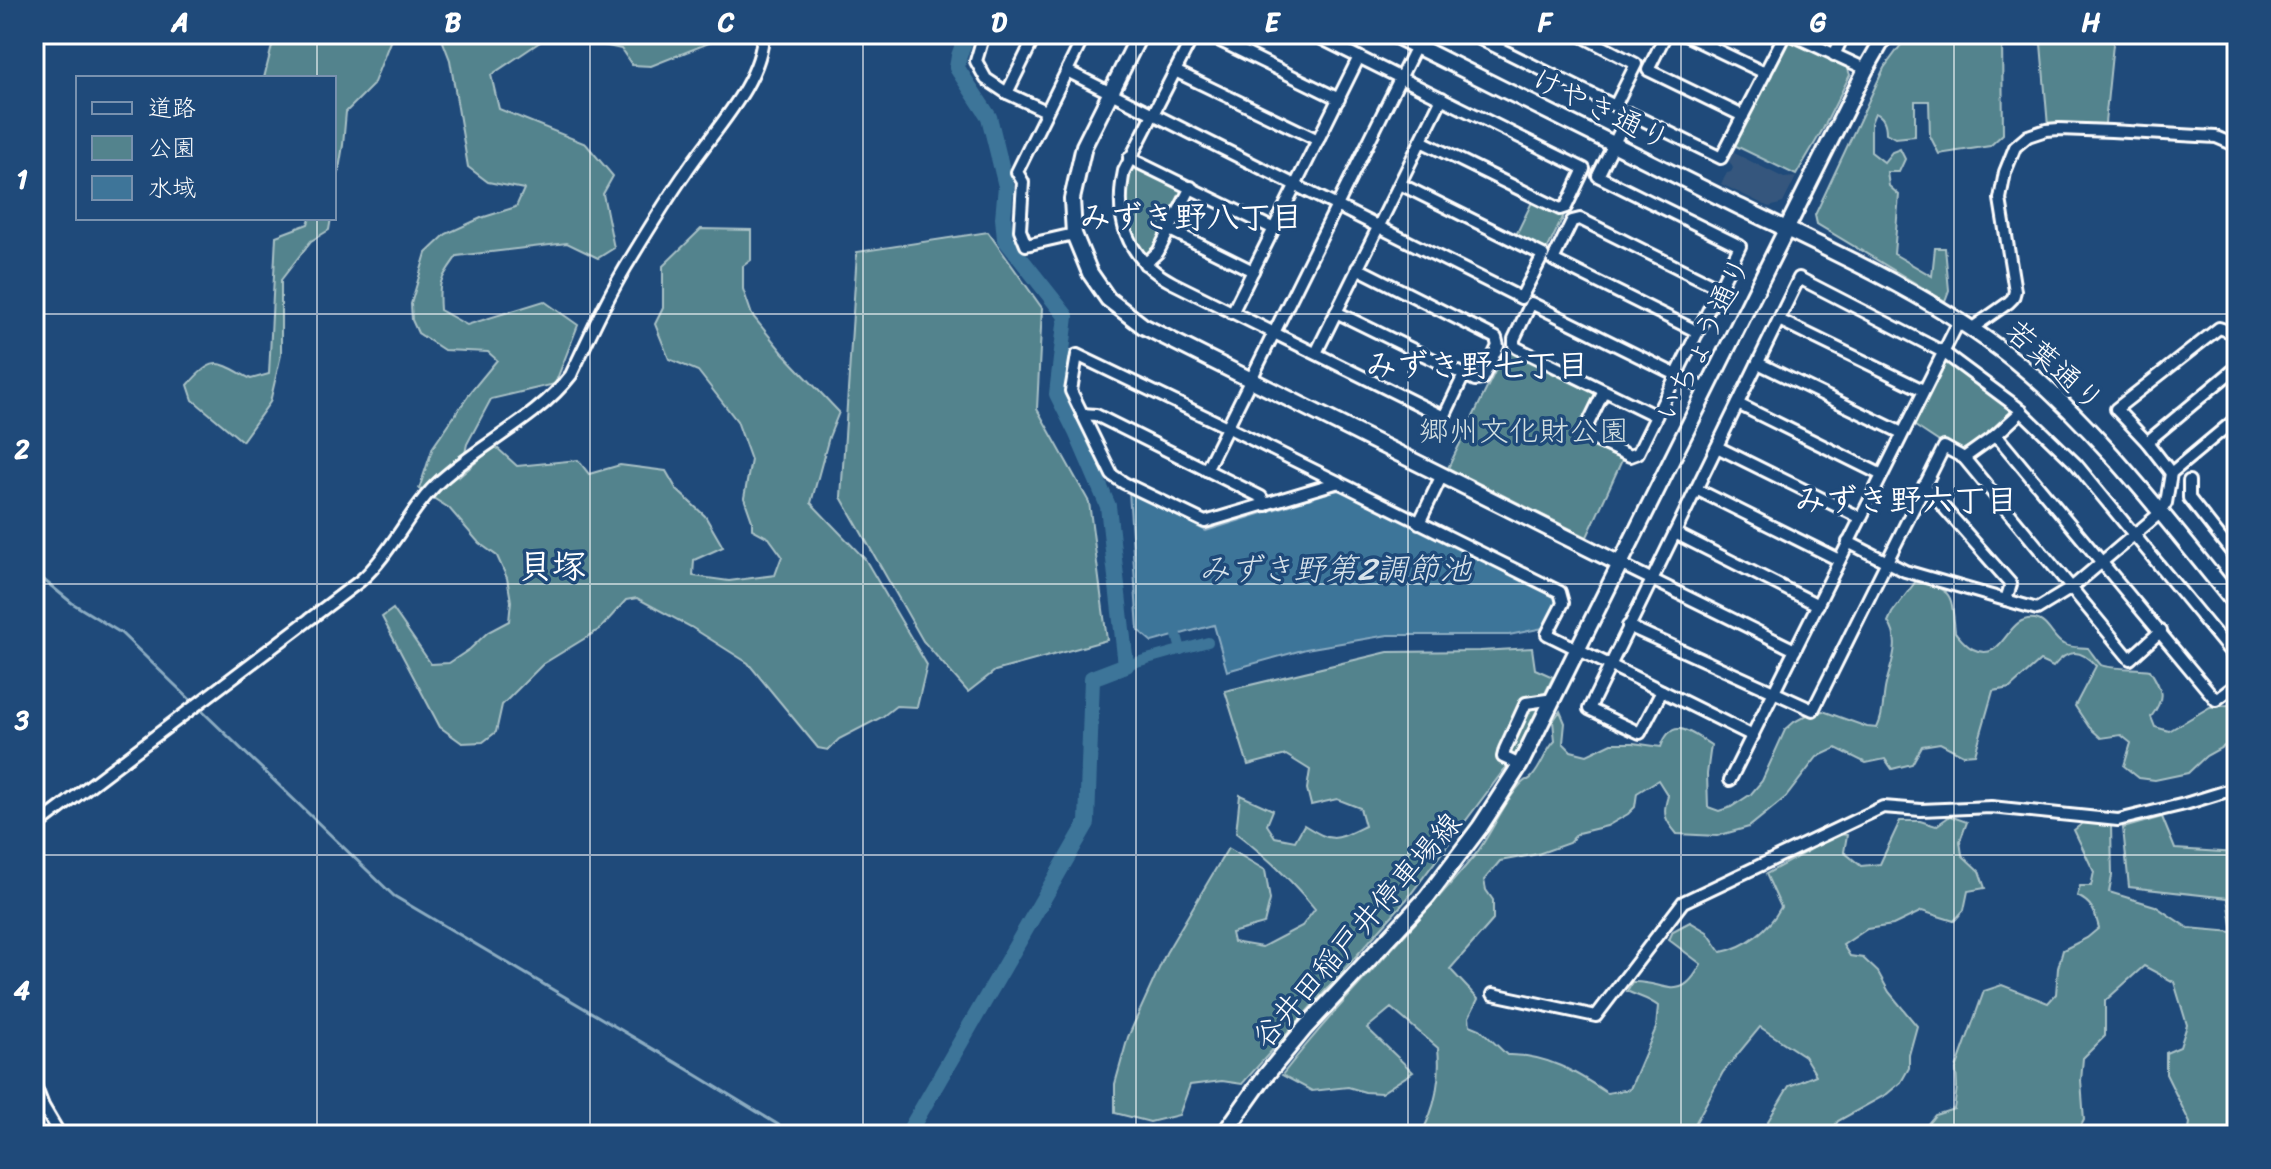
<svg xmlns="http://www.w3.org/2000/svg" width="2271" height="1169" viewBox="0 0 2271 1169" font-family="Sriracha,'Klee One',sans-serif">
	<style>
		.built { fill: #34577d }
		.green { fill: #53838d; stroke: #a9c1c6; stroke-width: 2 }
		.water { fill: #3e7599; stroke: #8bacc2; stroke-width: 2 }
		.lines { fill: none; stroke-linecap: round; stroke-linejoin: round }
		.stream { stroke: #8bacc2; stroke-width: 3 }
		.canal { stroke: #3e7599; stroke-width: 10 }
		.river { stroke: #3e7599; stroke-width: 16 }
		.street-casing { stroke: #fff; stroke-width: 16 }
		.secondary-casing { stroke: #fff; stroke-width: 20 }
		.street { stroke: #1f4a7a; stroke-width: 10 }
		.secondary { stroke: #1f4a7a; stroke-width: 14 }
		.grid { fill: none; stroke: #fff; stroke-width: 2; stroke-opacity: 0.55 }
		.labels { text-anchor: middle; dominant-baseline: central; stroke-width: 7; stroke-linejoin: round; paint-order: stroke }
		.street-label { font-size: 30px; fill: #fff; stroke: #1f4a7a }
		.park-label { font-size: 30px; fill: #d4e0e2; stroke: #1f4a7a }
		.neighbourhood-label { font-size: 32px; font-weight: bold; fill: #fff; stroke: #1f4a7a }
		.water-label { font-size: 32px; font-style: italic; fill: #d8e3eb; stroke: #1f4a7a }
		.quarter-label { font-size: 34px; font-weight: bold; fill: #fff; stroke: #1f4a7a }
		.neatline { fill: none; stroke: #fff; stroke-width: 3 }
		.grid-label { font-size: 26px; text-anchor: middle; font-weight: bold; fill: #fff }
	</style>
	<rect width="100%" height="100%" fill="#1f4a7a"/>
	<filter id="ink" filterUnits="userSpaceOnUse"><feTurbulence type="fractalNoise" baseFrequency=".0125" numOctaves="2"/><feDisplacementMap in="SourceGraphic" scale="16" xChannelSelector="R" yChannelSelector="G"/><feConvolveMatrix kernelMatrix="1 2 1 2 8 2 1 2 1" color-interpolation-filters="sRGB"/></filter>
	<g filter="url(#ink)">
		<path class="built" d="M1732,152L1784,178L1796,177L1783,203L1769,207L1721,184L1727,173L1731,172L1733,168L1728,159Z"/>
		<g class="green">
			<path d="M275,34H393L373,85L346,112L343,145L334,200V78H264Z"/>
			<path d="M440,34H720L719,39L651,66L632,65L621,49L581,40L549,36L491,75L499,109L586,144L613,176L603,194L614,248L598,258L567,243L457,256C440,280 438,281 440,310L467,325L544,301L578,325L555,384L491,399L467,444L460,476L495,446L517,466L578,460L589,474L620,465L666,471L677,490L705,516L723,547L694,560L693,576L729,581L775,575L782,556L769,538L752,529V521L744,498L751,460L737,421L698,371L669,359L655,324L663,308V266L701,229L751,230V260L743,266V289L752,315L783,353L839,412L829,437L811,503L865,559L927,665L917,707L896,706L882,717L839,739L828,750L818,748L748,663L691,627L637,598L626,600L600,629L543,664L502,705L496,732L483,742L462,743L440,727L382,617L393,609L431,664L449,663L470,649L488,632L509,621L511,601L507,578L497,556L479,543L449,508L419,489L433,447L473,389L497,360L488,352L444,350L418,333L412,320L411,304L426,253L446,234L481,218L516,207L524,189L488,182L468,167L450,60Z"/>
			<path d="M1909,34H2114L2104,133L2048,126L2041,44L2002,39L2003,134L1990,146L1939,154L1930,136L1929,101H1915V136L1895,138L1886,133C1886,124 1884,116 1875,113L1871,123V152L1884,162L1892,152L1900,149L1905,159L1899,172H1887L1889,186L1899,195L1894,254L1932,276L1935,248H1945L1949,290L1945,301L1817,224L1815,215L1884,68Z"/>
			<path d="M1786,39L1847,66L1850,75L1823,129L1796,175L1734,145Z"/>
			<path d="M1130,165H1135L1184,188L1185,192L1155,250L1146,258C1121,225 1121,204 1130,165Z"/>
			<path d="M1533,200L1564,215L1546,252L1515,237Z"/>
			<path d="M310,218H331L329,230L311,241L281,280V355L270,402L242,441L193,400L188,385C214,354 219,362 251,379L269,374L276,236L308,224Z"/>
			<path d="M988,232L1042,308L1037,409L1089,502L1107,640L995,671L968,692L923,641L841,497L857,252Z"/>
			<path d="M1512,350L1596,391L1597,396L1579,437L1623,458L1587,537L1448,468L1504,353Z"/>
			<path d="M1947,362L2012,408L2015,413L1991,433L1962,450L1944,445L1912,424L1943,364Z"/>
			<path d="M1916,581C1955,590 1951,595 1955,632C1960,638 1966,646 1973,649C2005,665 2005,614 2035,619C2048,621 2053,639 2063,644C2070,648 2081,647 2088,648C2092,653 2097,661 2101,665C2108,669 2139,668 2150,670C2162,690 2166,697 2151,717L2155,727L2169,731L2210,707L2237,704V739L2206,756L2188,773L2155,780L2139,778L2124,766L2131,743L2121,735L2101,738L2089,727L2075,706L2096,666C2081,649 2068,648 2053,667L2040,661L2010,688L1993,691L1975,754L1963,755L1940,743L1922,746L1912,764L1892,769L1885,759L1866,763L1836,748L1817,757L1786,797L1749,827L1717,836L1677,834C1665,820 1662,814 1668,796L1658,780L1637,793L1635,807L1628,814L1607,826L1578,833L1569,843L1538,854L1500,861L1484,880L1486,890L1493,900V920L1450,969L1478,999L1469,1017L1470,1025L1480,1029L1507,1055C1546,1054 1576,1072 1607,1093L1630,1089L1656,1028L1658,1006C1648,998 1639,997 1627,991L1632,982C1664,980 1680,1006 1701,964L1669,940L1673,931L1690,922L1707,932L1721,952C1747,947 1769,929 1781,907L1766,874L1839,834L1847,835L1844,852L1861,866L1880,864L1900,821H1920L1936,826L1950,816L1967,822L1960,841L1962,855L1979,871L1985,888L1968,891L1964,910L1954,921L1922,911L1893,925L1867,929L1843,945L1850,956L1863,958L1878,972L1889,992L1917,1026L1909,1055V1068L1901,1082L1887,1094L1838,1121L1829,1135H1765L1768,1121L1789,1086L1816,1075L1804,1056L1760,1027L1723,1072L1689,1135H1420C1436,1110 1441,1077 1438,1048L1391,1008L1367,1028L1413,1072L1381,1093L1365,1092L1348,1087L1312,1091L1282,1075C1342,998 1413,930 1475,855C1491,835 1505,799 1522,783C1529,776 1525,784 1532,777C1542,766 1545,751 1555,741L1553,721L1560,711L1565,723L1563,743L1571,751L1587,755L1612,743H1633L1661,747C1672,715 1691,733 1711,745L1707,774L1708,807L1719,811L1731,807L1751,794L1762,781L1785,730L1794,722L1809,714L1823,711L1867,727L1877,728C1885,712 1882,700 1886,684C1891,663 1902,642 1888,622L1892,613Z"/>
			<path d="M1532,648L1535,669L1553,677L1515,755L1407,899L1242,1084L1222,1081L1190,1085L1179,1115L1150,1122L1115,1113V1084L1128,1037L1166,953L1228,848L1265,870L1270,900L1264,924L1231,933L1233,942L1262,947L1302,926L1315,909C1291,879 1266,856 1236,833L1240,795L1273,810L1267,825L1275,837L1295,841L1304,825C1333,843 1334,841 1365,826L1360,808L1337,799L1311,805L1307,789L1310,770L1286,755L1248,765L1225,691L1388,652L1480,651Z"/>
			<path d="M2162,817L2175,849L2237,853V1104L2235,1115L2237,1116V1135H2188L2190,1123L2166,1074V1053L2180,1047L2187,1025L2174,982L2144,966L2105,1001V1036L2083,1058L2081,1081L2084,1120L2076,1135H1929L1922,1131L1935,1115L1954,1109L1957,1087L1956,1069L1984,991L2002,985L2048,1003L2056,994L2058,968L2063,950L2087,938L2099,928C2095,913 2093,903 2077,896L2080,886H2091L2094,872L2074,830L2087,820L2111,824L2112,876L2109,892L2155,906L2188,928L2233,932L2228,898L2129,887L2123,828Z"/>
		</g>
		<path class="water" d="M1343,490L1554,596L1557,602L1543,628L1509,635H1388L1306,649L1227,671L1214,625L1152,642L1138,630L1129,491L1206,531L1334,491Z"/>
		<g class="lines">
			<path class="stream" d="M34,572L72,603L121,633L394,896L677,1063L795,1135"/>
			<g class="canal">
				<path d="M1177,635L1181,650"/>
				<path d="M1126,665L1208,642"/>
			</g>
			<path class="river" d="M907,1135L1087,823L1092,678L1126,665L1108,506L1077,434L1057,394L1066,316L1005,239L1003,218L1006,186L989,117L957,68L959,56L967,34"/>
			<g class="street-casing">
				<g id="street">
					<path d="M984,34L976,61L986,79L1007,93L1046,111"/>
					<path d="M1194,34L1124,171C1114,220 1127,259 1173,283L1444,417L1464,375"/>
					<path d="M1206,34L1339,99"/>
					<path d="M1312,34L1584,169L1566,207L1560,209L1421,141"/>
					<path d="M1470,34L1615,106L1636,64L1578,34"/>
					<path d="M1666,34L1648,70L1743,116"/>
					<path d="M1683,34L1765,73"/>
					<path d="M1790,34L1866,69"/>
					<path d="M1834,55L1844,34"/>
					<path d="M1067,71L1521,298L1543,255L1400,184"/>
					<path d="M1175,71L1318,140"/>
					<path d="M1007,93L1036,34"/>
					<path d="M1129,158L1274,229"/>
					<path d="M1170,230L1253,271"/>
					<path d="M1074,234L1026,245L1020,230L1023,182L1017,172L1085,34"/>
					<path d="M1145,264L1158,252L1191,187"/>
					<path d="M1336,312L1475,380L1482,379L1498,346L1496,338L1357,268"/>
					<path d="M1232,313L1359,57"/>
					<path d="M1779,320L1923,390"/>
					<path d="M1971,329L2008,303L2013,298L2015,291L2000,199L2005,172L2015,147L2028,136L2046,130L2059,129L2111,131L2216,137L2237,146"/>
					<path d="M1698,332L1553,260L1572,221L1580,219L1719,288"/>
					<path d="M1316,353L1442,98"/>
					<path d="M1758,363L1902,433"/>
					<path d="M1604,391L1585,430L1588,437L1630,456L1638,453L1740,246L1598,176L1629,113L1721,158L1785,34"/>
					<path d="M1738,404L1882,475"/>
					<path d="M1082,414L1096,415L1261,497L1266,505"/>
					<path d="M1656,416L1517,348L1514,345V339L1531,303L1707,390"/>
					<path d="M1996,435L2216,700L2237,684"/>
					<path d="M2147,442L2237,367"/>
					<path d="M1717,447L1861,518"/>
					<path d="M1964,458L1996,435L2022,411"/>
					<path d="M1206,470L1422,34"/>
					<path d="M2171,473L2147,442L2116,409L2219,328L2237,334"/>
					<path d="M2189,481V498L2233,554L2237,556"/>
					<path d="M1339,482L1205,522L1124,483L1112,475L1071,391L1077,355L1227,427L1560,592L1563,603L1547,634L1753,736"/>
					<path d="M1924,485L2011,584L2006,600"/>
					<path d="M1696,489L1839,560"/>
					<path d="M1419,523L1442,475"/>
					<path d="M1675,533L1818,605"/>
					<path d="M1848,542L1905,571L2037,609L2070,589L2160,513L2166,503L2171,473L2237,418"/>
					<path d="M1620,564L1795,650"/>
					<path d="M1628,626L1813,710L1944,447L1964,458L2130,659L2161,631"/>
					<path d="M1662,691L1640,733L1589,709L1799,278L1943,352L2017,407L2076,464L2237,660"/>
					<path d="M1520,765L1503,757L1505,749L1526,703L1554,699"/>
					<path d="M1730,780L1959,321"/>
					<path d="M34,828L360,581C393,552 409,509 441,480C482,443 537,419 571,375C590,335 609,293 633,255C650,227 667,199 686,172C712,132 762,83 763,34"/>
					<path d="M1493,994L1596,1016L1683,902L1883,807L1921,810L1991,807L2118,820L2185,804L2237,788"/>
					<path d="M34,1083L43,1106L60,1135"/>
				</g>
			</g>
			<g class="secondary-casing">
				<g id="secondary">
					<path d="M1140,34L1084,146L1072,199L1074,234L1090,273L1108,299L1143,326L1620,564"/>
					<path d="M1392,34C1506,90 1620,148 1734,204C1827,249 1933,295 2014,360C2100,430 2167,521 2237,606"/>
					<path d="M1223,1135L1262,1080L1304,1029L1427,897L1480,827L1520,765L1866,69L1886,34"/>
				</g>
			</g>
			<use href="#street" class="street"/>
			<use href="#secondary" class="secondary"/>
		</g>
	</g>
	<path class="grid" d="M317,34V78M590,34V1135M863,34V1135M1136,34V1135M1408,34V1135M1681,34V1135M1954,34V1135M317,218V1135M34,314H2237M34,584H2237M34,855H2237"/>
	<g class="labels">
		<g class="street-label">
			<text transform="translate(1601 109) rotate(26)">けやき通り</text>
			<text transform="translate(1703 339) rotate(-64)">いちょう通り</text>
			<text transform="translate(2055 366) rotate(42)">若葉通り</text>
			<text transform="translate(1357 930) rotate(-49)">谷井田稲戸井停車場線</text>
		</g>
		<g class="park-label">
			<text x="1524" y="431">郷州文化財公園</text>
		</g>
		<g class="neighbourhood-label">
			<text x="1191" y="217">みずき野八丁目</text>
			<text x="1477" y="365">みずき野七丁目</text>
			<text x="1906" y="500">みずき野六丁目</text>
		</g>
		<g class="water-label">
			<text x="1335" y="569">みずき野第2調節池</text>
		</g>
		<g class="quarter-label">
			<text x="552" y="567">貝塚</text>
		</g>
	</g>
	<rect width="2271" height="1169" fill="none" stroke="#1f4a7a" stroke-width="88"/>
	<rect x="76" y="76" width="260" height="144" fill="#1f4a7a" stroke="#7992af" stroke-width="2"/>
	<rect x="92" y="102" width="40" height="12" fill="#1f4a7a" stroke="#7992af" stroke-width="2"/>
	<text x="148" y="116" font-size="24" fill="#ffffff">道路</text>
	<rect x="92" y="136" width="40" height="24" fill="#53838d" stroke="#7992af" stroke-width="2"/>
	<text x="148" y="156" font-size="24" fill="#ffffff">公園</text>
	<rect x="92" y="176" width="40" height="24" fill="#3e7599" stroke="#7992af" stroke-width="2"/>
	<text x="148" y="196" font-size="24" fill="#ffffff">水域</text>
	<rect x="44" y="44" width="2183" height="1081" class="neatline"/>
	<g class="grid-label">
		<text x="180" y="31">A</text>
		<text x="453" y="31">B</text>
		<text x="726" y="31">C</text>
		<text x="999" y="31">D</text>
		<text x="1272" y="31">E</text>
		<text x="1545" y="31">F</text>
		<text x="1818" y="31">G</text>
		<text x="2091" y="31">H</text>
		<text x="22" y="188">1</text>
		<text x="22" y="458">2</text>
		<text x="22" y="729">3</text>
		<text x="22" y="999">4</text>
	</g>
</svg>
